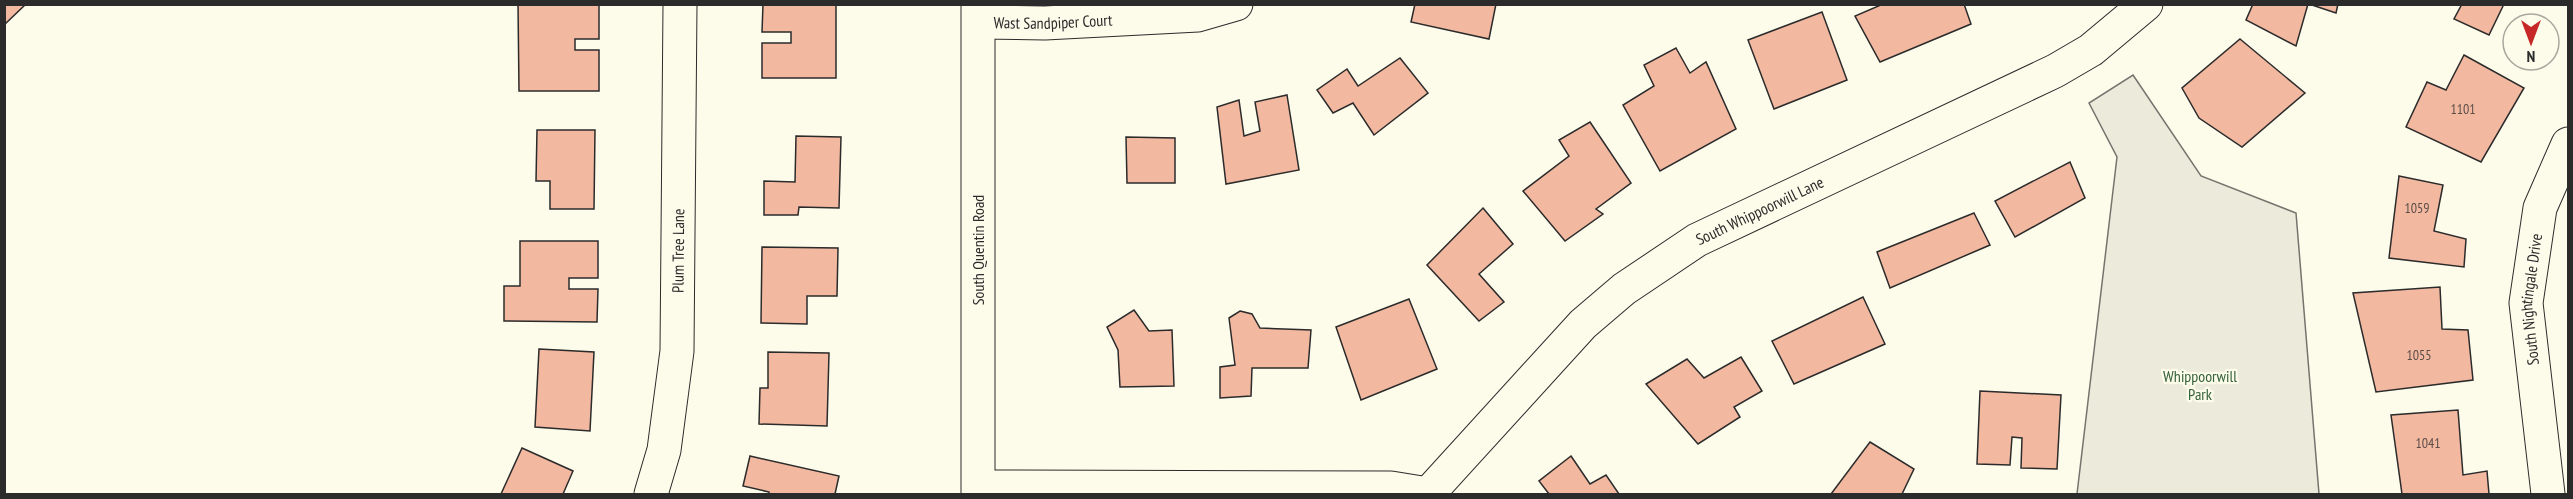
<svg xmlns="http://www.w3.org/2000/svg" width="2573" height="499" viewBox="0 0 2573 499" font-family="'PT Sans Narrow',sans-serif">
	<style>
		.green { fill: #ecebdb; stroke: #74746e; stroke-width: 1.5 }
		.building { fill: #f2b8a0; stroke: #2b2b2b; stroke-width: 1.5 }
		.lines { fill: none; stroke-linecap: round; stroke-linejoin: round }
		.minor-casing { stroke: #2b2b2b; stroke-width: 35 }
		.major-casing { stroke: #2b2b2b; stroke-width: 35 }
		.minor { stroke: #fdfbea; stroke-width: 33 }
		.major { stroke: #fdfbea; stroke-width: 33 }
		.labels { text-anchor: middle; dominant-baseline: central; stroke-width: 4.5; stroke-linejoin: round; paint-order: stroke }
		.number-label { font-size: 14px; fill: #5d4e48 }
		.street-label { font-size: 16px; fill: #2b2b2b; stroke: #fdfbea }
		.park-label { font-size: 16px; fill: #34623c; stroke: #fdfbea }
	</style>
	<rect width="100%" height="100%" fill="#fdfbea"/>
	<path class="green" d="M2133,75L2201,176L2296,213L2319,494H2077L2117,157L2089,103Z"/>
	<g class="building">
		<path d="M4,4H26L4,25Z"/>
		<path d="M518,4H599V39H575V50H599V91H519Z"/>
		<path d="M763,4H836V78H762V43H791V32H762Z"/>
		<path d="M1415,4H1496L1489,39L1411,22Z"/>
		<path d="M1883,4H1964L1971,24L1880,62L1855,16Z"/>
		<path d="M2253,4H2308L2296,46L2246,20Z"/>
		<path d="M2309,4H2338L2336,13Z"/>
		<path d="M2462,4H2504L2489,35L2454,19Z"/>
		<path d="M1822,12L1847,80L1774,109L1748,40Z"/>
		<path d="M2240,39L2305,93L2242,147L2199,118L2182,88Z"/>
		<path d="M1676,48L1690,73L1706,62L1736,129L1660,171L1623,105L1654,86L1644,65Z"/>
		<path d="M2464,55L2524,88L2481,162L2406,127L2427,82L2446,90Z"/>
		<path d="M1400,58L1428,93L1374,135L1353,103L1333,113L1317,90L1347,69L1358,86Z"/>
		<path d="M1287,95L1299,170L1226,184L1217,107L1239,100L1244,136L1260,131L1255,102Z"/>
		<path d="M1590,122L1631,183L1596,209L1603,214L1565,241L1523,191L1569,156L1559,140Z"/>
		<path d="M537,130H595L594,209H550V181H536Z"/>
		<path d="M796,136L841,137L839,208L799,207L798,215H764V181L795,182Z"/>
		<path d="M1126,137L1175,138V183H1127Z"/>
		<path d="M2070,162L2085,198L2015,237L1995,201Z"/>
		<path d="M2399,176L2443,185L2434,231L2466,239L2464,267L2389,258Z"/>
		<path d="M1483,208L1513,244L1479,274L1504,302L1479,321L1427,265Z"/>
		<path d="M1974,213L1990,245L1890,288L1877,252Z"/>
		<path d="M520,241H598V278H569V289H598L597,322L504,321V286H520Z"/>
		<path d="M762,247L838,248L837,296H807V324L761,323Z"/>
		<path d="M2440,287L2442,329L2468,330L2473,380L2376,392L2353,293Z"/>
		<path d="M1863,297L1885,344L1794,384L1772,341Z"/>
		<path d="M1409,299L1437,369L1361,400L1336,327Z"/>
		<path d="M1134,310L1149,331L1172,330L1174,386L1120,387L1118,350L1107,327Z"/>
		<path d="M1240,311L1252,314L1260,328L1311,330L1308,368H1252L1251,396L1220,398V367L1235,365L1229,318Z"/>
		<path d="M539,349L594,352L590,431L535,427Z"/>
		<path d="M768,352L829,353L827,426L759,424L760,388H768Z"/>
		<path d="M1741,357L1762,391L1734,407L1740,417L1698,444L1646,384L1687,359L1704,378Z"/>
		<path d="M1980,391L2061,395L2057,469L2021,468L2022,438L2012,437L2010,465L1977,464Z"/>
		<path d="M2458,410L2463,475L2487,471L2489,494H2402L2391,415Z"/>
		<path d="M1870,442L1914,469L1902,494H1831Z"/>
		<path d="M522,448L573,471L563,494H501Z"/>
		<path d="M750,456L839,476L835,494H769V492L743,486Z"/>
		<path d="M1571,456L1590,484L1606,475L1619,494H1549L1539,481Z"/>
	</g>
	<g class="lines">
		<g class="minor-casing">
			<g id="minor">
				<path id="s1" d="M979,22L1045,23L1198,15L1236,4"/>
				<path d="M979,487L1391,488L1428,494"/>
				<path id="s2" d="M651,494L664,450L677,351L680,4"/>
				<path id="s3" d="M1428,494L1583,324L1624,289L1697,240L2055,71L2091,50L2146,4"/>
				<path id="s4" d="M2548,494L2526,303L2540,208L2568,144"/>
			</g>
		</g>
		<g class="major-casing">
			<path id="major" d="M978,494V4"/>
		</g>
		<use href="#minor" class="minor"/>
		<use href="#major" class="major"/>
	</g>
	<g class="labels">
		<g class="number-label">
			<text x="2463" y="109">1101</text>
			<text x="2417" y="208">1059</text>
			<text x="2419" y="355">1055</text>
			<text x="2428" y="443">1041</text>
		</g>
		<g class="street-label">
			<text stroke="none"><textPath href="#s1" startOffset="74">Wast Sandpiper Court</textPath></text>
			<text stroke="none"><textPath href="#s3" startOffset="441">South Whippoorwill Lane</textPath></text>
			<text transform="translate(978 250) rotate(-90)">South Quentin Road</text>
			<text stroke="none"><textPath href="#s2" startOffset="246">Plum Tree Lane</textPath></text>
			<text stroke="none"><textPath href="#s4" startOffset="196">South Nightingale Drive</textPath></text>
		</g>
		<g class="park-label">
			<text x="2200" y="376">Whippoorwill<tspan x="2200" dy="18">Park</tspan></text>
		</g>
	</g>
	<rect width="2573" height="499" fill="none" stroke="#2b2b2b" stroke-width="12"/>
	<g transform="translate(2531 42) rotate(180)"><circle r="28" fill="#fdfbea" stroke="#a9a89e" stroke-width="1.5"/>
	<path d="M0-4.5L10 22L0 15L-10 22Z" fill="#c62828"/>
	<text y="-9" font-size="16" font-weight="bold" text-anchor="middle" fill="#2b2b2b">N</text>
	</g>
</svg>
